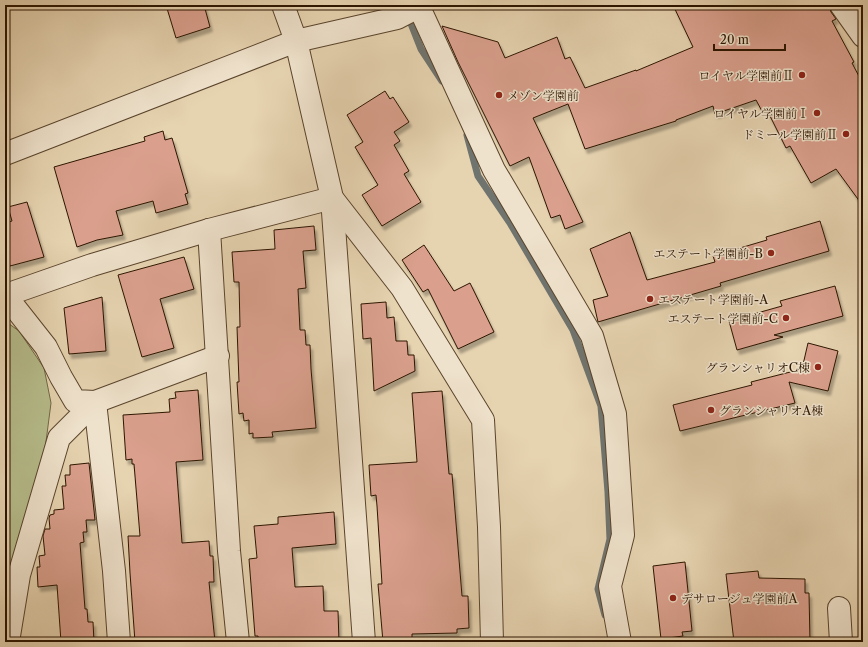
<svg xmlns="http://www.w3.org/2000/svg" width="868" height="647" viewBox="0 0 868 647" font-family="'Libre Caslon Text','Noto Serif JP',serif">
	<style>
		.green { fill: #b6bc8b; stroke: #716846 }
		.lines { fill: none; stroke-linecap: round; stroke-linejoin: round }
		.stream { stroke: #70746e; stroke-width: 7 }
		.building { fill: #daa08d; stroke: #2c1500; filter: url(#shadow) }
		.street-casing { stroke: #5a442c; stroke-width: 24 }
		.street { stroke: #efe2cc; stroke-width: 22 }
		.poi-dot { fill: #8f2418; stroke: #efe2cc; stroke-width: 1.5 }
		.labels { text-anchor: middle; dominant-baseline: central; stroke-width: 3; stroke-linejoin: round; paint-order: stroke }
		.poi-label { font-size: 12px; fill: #2c1500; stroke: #efe2cc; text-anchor: end }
	</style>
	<defs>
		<filter id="shadow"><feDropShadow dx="2.5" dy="4.5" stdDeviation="1" flood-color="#0004"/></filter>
	</defs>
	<rect width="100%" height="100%" fill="#e6d3b0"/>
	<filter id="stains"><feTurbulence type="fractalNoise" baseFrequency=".005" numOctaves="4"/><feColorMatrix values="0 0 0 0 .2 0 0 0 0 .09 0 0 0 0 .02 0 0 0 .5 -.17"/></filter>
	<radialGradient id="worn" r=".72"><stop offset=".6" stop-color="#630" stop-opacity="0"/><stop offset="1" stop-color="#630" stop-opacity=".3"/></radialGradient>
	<path class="green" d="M5,321L19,331L44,368L51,403L44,457L5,586Z"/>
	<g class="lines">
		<g class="stream">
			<path d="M408,16L421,49L442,81"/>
			<path d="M467,135L478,176L510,223L573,330L601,406L608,492L610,539L598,589L605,615"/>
		</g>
	</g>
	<g class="building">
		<path d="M166,5H204L210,27L176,38Z"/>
		<path d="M673,5H829L831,12L836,19L832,21L854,62L852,63L863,84V206L836,169L811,183L790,146L786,148L767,110L763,113L756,100L715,114L713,106L676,120V121L585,149L568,104L533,118L583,222L565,229L560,215L551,218L529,157L510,166L458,62L442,26L498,42L505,58L557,37L565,59L570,57L585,88L636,70V71L693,47Z"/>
		<path d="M385,91L390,99L393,97L409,122L394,132L400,141L394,145L409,171L404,174L421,202L382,226L362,195L378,185L355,147L363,142L347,115Z"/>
		<path d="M163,131L165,140L172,138L188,193L185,194L188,204L156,213L153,201L116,211L123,235L97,240L77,247L54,167L145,141L144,137Z"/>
		<path d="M27,202L44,257L10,266L5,249V223L12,221L8,207Z"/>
		<path d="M820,221L829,251L720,283L721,286L598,322L593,300L608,296L590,249L630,232L647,280L715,262L713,256L767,240L766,237Z"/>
		<path d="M314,226L316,250L303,251L306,288L298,289L300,330H305L306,345H310L311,369L316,428L272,432L273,437L253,438V433L249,434V420L244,421L243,413L239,414L237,382H239L237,327H240L239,282H234L232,252L275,249L274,230Z"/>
		<path d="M424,245L454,291L470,283L494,332L458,349L428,289L423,292L402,260Z"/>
		<path d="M184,257L194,289L160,299L174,348L142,357L118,275Z"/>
		<path d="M835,286L843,316L774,335L783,337L737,350L729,321L782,306L780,301Z"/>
		<path d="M102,297L106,351L69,354L64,308Z"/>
		<path d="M386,302L387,318L394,317L396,341H407L408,355H414L415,371L374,391L371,338L363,339L361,304Z"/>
		<path d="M808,343L838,351L828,391L789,382L795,403L680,431L673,405L752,385L751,382L802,369Z"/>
		<path d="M198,390L203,460L176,462L182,543L209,541L210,556H213L214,582H209L215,642H135L130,573L128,536H140L134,464H132V459L126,460L123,415L170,412L169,399L176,398L175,392Z"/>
		<path d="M442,391L449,474H452L462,596H468L469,628L457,629V633L412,634V642H383L378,584H382L377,506L376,495L371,496L369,465L417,462L412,393Z"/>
		<path d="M89,463L95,520H86L87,532H83L84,542L80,543L85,609H87L88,622H93L94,642H61L57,585L38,587L37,567H40L39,556L45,555L43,536L45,529H50L49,518L50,515L54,514V510L64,509L62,486H66L65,475H70V465Z"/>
		<path d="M334,512L336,544L292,548L295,587L323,586L324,611H338L339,642L259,641L258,636H255L249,559L257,558L254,526L278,524V517Z"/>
		<path d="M685,562L692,631L682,632L683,636L661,639L653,566Z"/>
		<path d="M758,571L759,578L805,579V593H809L810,642H734L726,574Z"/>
	</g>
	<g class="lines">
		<g class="street-casing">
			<g id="street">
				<path d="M283,5L296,41L332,198L364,642"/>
				<path d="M418,5L494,170L592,336L615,414L623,535L610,586L620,642"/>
				<path d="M841,5L863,36"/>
				<path d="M5,154L296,41L397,18L422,5"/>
				<path d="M209,230L229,551L238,642"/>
				<path d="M5,295L46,347L61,377L75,401L95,402L114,571L119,642"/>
				<path d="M6,295L92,265L209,230L332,198L402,288L483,420L489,527L492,642"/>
				<path d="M839,608L841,642"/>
				<path d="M8,642L19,575L59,438L95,402L218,356"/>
			</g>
		</g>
		<use href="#street" class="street"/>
	</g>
	<g class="poi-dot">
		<circle cx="802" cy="75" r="4"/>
		<circle cx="499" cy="95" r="4"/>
		<circle cx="817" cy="113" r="4"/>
		<circle cx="846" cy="134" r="4"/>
		<circle cx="771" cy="253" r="4"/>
		<circle cx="650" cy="299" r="4"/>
		<circle cx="786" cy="318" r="4"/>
		<circle cx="818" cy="367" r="4"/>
		<circle cx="711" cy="410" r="4"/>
		<circle cx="673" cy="598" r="4"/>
	</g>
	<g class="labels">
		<g class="poi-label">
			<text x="794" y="75">ロイヤル学園前Ⅱ</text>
			<text x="507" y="95" text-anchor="start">メゾン学園前</text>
			<text x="809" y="113">ロイヤル学園前Ⅰ</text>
			<text x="838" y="134">ドミール学園前Ⅱ</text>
			<text x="763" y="253">エステート学園前-B</text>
			<text x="658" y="299" text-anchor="start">エステート学園前-A</text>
			<text x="778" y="318">エステート学園前-C</text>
			<text x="810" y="367">グランシャリオC棟</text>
			<text x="719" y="410" text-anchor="start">グランシャリオA棟</text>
			<text x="681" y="598" text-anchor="start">デサロージュ学園前A</text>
		</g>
	</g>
	<rect width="868" height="647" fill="none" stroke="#e6d3b0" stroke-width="20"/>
	<rect x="6" y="6" width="856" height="635" fill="none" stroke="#2c1500" stroke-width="2"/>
	<rect x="10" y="10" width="848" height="627" fill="none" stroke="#2c1500"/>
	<path d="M714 44v6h71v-6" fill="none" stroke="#2c1500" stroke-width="2"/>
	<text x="720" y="44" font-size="12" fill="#2c1500" stroke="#efe2cc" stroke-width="3" paint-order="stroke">20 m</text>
	<rect width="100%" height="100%" filter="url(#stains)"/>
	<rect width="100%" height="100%" fill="url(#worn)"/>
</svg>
